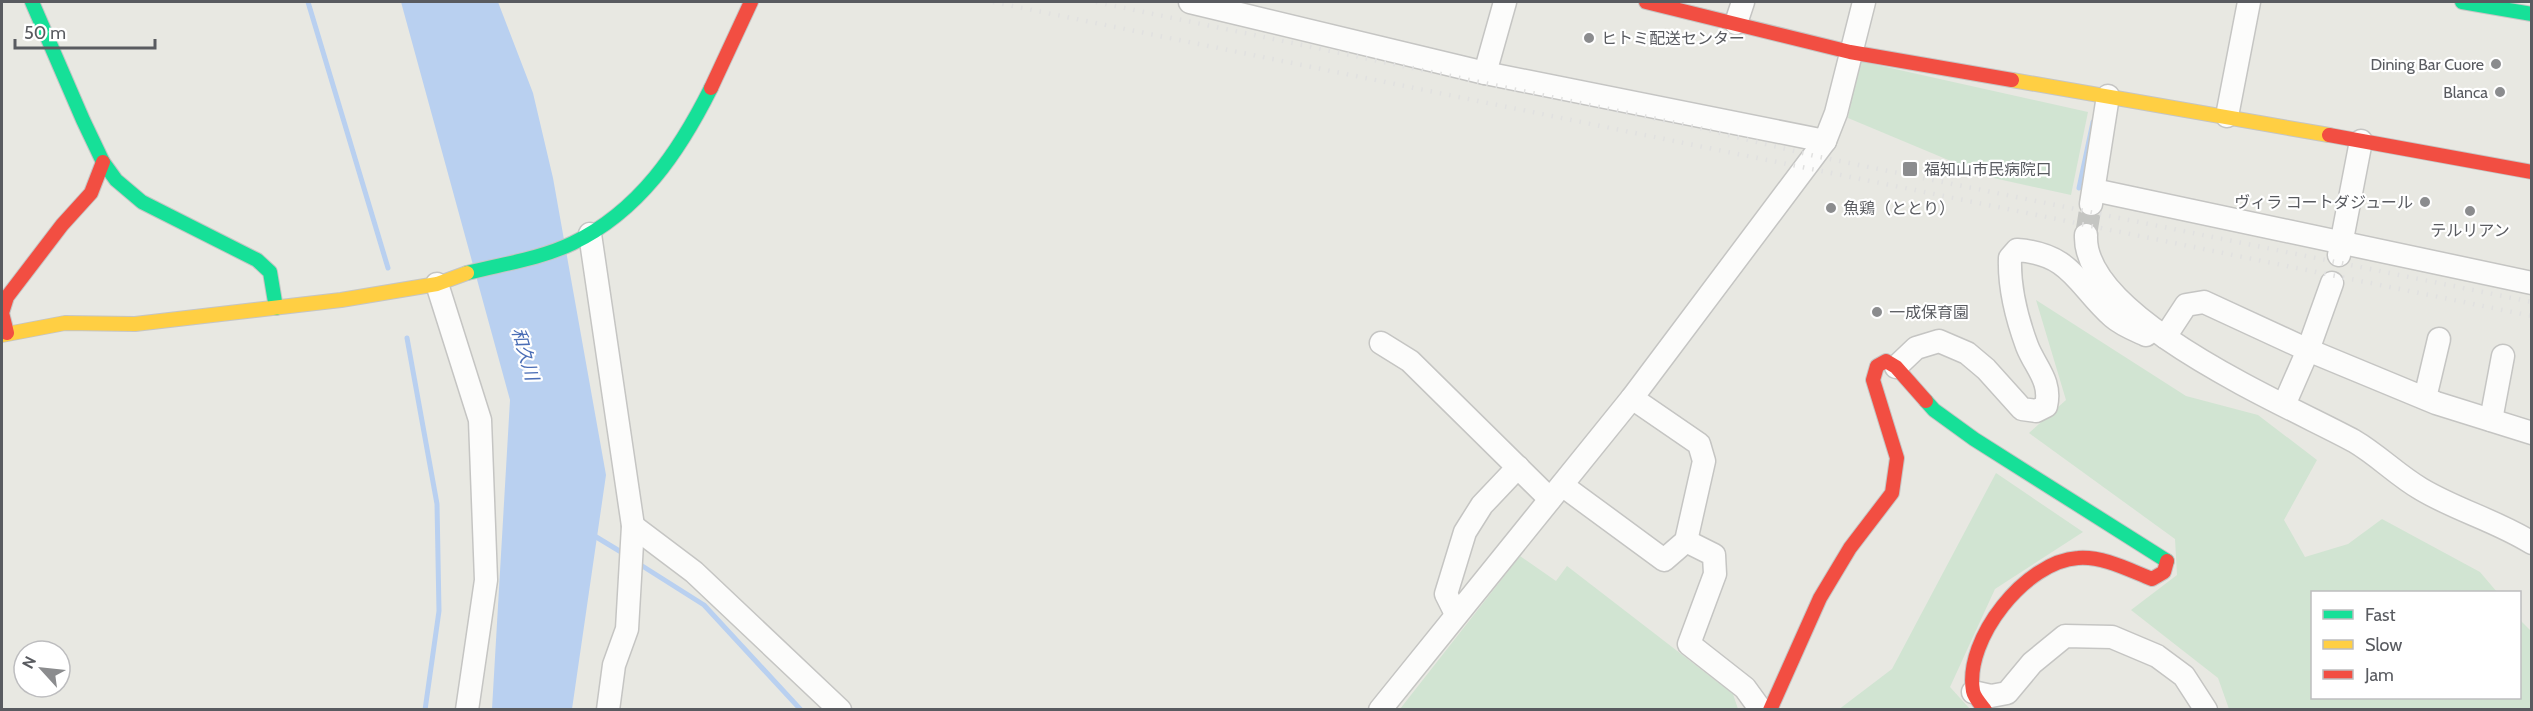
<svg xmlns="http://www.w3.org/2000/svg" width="2533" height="711" viewBox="0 0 2533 711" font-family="Cabin,'Noto Sans JP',sans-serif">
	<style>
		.green { fill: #d1e4d2 }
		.water { fill: #b9d0f0 }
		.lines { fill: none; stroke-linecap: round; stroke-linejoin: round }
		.stream { stroke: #b9d0f0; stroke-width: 5 }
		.street-tunnel { stroke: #c4c5c2; stroke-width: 22; stroke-dasharray: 22 11; stroke-linecap: butt }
		.street-casing { stroke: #c5c5c3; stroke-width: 25 }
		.fast-casing { stroke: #c5c5c4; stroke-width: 16 }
		.slow-casing { stroke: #c5c5c4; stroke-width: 16 }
		.jam-casing { stroke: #c5c5c4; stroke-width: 16 }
		.street { stroke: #fcfcfb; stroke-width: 22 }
		.fast { stroke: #16e098; stroke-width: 14 }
		.slow { stroke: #ffcf43; stroke-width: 14 }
		.jam { stroke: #f24e42; stroke-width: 14 }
		.rail { stroke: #e1e1e0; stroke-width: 4.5; stroke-dasharray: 1.5 8; stroke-linecap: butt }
		.poi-dot { fill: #8b8c8e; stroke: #fff; stroke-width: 2 }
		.labels { text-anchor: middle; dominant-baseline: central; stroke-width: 4.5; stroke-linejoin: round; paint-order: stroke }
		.poi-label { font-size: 16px; fill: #595b60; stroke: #fff; text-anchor: start }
		.water-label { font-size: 18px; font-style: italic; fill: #4b6eb6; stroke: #fff }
	</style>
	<rect width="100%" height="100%" fill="#e8e8e2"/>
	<g class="green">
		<path d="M1859,61L2088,112L2071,195L1989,177L1848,118Z"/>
		<path d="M2036,300L2186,396L2258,415L2317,460L2284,520L2305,557L2348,544L2382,519L2480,572L2497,592H2312V698H2520V620L2531,631V709H2229L2218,678L2131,610L2177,575L2175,539L2029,433L2066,400Z"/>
		<path d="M1996,473L2083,532L1995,589L1950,687L1970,709L1838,710L1892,669Z"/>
		<path d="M1520,556L1556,581L1567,566L1733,694L1738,709H1400Z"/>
	</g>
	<path class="water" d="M401,2H498L533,93L553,178L606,475L572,709H492L510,400Z"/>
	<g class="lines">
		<g class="stream">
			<path d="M308,2L388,268"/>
			<path d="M2079,188L2093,122"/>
			<path d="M407,338L437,504L439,611L425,710"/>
			<path d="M593,535L626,555"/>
			<path d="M636,562L704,605L801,710"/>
		</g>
		<path class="street-tunnel" d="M2086,235L2091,204"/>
		<g class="street-casing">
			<g id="street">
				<path d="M1190,2L1485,73L1825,141"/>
				<path d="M1736,23L1743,2"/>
				<path d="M1485,73L1505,2"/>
				<path d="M2227,116L2249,2"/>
				<path d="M2094,190L2532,283"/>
				<path d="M2091,204L2108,96"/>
				<path d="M590,234L633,526L627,629L614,665L608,710"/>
				<path d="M2086,235C2082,319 2290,406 2354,441C2378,455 2397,475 2421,489C2456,510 2497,521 2532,543"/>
				<path d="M2339,255L2361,141"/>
				<path d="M437,284L480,420L486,580L467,710"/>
				<path d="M2165,337L2186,305L2204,302L2308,350L2436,403L2532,433"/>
				<path d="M1381,343L1410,361L1550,499"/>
				<path d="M1896,367L1916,348L1939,341L1967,353L1986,369L2022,409L2036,411L2046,406C2052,381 2035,367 2027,346C2017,319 2009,286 2010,258L2017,250C2072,254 2077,285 2113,317C2122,325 2135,330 2146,335"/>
				<path d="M2425,398L2439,339"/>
				<path d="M2284,405L2308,350L2332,283"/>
				<path d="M2491,420L2503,356"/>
				<path d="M1562,485L1664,560L1686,541L1704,461L1699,444L1632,398"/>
				<path d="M633,526L694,572L840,710"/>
				<path d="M1686,541L1714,555L1715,574L1689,644L1745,688L1761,710"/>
				<path d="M1456,614L1446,594L1465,532L1482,505L1518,467"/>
				<path d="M1973,692L1991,696L2007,693L2032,663L2065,636L2112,637L2157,656L2184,676L2206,710"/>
				<path d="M1380,710L1632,398L1825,141L1836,113L1864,2"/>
			</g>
		</g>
		<g class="fast-casing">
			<g id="fast">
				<path d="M32,2L83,120L103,162L116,180L142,202L257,260L270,272L276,308"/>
				<path d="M2462,2L2532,14"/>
				<path d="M467,273C502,264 540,259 573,243C639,211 679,152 711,88"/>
				<path d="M1926,401L1934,410L1974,439L2167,561"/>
			</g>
		</g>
		<g class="slow-casing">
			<g id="slow">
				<path d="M2012,80L2329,135"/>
				<path d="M2,335L65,323L135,324L341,300L437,284L467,273"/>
			</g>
		</g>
		<g class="jam-casing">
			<g id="jam">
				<path d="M1646,2L1850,52L2012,80"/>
				<path d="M711,88L751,2"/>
				<path d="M2329,135L2532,172"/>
				<path d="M7,333L2,313L7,297L62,225L91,193L103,162"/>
				<path d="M1770,710L1820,598L1850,548L1892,493L1897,458L1873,380L1877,366L1886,361L1896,367L1926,401"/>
				<path d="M1985,710C1981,705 1974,697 1973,691C1964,639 2026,561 2078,558C2103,556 2129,570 2152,579L2164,572L2167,561"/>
			</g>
		</g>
		<use href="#street" class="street"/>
		<use href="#fast" class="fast"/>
		<use href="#slow" class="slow"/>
		<use href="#jam" class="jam"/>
		<g class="rail">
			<path d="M993,2L2532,316"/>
			<path d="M1096,2L1695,127L1815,156L2532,302"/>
		</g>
	</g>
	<g class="poi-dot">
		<circle cx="1589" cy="38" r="6"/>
		<circle cx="2496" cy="64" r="6"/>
		<circle cx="2500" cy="92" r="6"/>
		<rect x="1902" y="161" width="16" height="16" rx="3"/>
		<circle cx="2425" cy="202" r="6"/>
		<circle cx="1831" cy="208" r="6"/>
		<circle cx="2470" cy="211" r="6"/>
		<circle cx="1877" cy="312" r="6"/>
	</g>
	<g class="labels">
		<g class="poi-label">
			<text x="1601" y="38">ヒトミ配送センター</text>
			<text x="2484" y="64" text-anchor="end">Dining Bar Cuore</text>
			<text x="2488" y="92" text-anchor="end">Blanca</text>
			<text x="1924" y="169">福知山市民病院口</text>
			<text x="2413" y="202" text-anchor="end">ヴィラ コートダジュール</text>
			<text x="1843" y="208">魚鶏（ととり）</text>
			<text x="2470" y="230" text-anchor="middle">テルリアン</text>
			<text x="1889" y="312">一成保育園</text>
		</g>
		<g class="water-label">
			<text transform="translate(525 354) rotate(74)">和久川</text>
		</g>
	</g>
	<rect width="2533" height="711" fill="none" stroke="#595b60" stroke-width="6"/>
	<rect x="2311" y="591" width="210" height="108" fill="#ffffff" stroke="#bdbdbf" stroke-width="1.5"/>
	<rect x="2323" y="610" width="30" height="9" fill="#16e098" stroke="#bdbdbf" stroke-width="1.5"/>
	<text x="2365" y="621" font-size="18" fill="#595b60">Fast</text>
	<rect x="2323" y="640" width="30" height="9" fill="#ffcf43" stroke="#bdbdbf" stroke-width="1.5"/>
	<text x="2365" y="651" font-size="18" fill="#595b60">Slow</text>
	<rect x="2323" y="670" width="30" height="9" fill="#f24e42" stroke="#bdbdbf" stroke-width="1.5"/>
	<text x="2365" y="681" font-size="18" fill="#595b60">Jam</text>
	<g transform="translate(42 669) rotate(297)"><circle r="28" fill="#ffffff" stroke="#bdbdbf" stroke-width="1.5"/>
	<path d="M0-4.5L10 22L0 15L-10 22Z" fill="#8b8c8e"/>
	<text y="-9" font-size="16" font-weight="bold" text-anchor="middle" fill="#595b60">N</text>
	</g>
	<path d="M15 39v9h140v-9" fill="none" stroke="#595b60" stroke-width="3"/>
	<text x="24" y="39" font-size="18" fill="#595b60" stroke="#ffffff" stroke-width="4.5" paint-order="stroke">50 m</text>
</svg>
